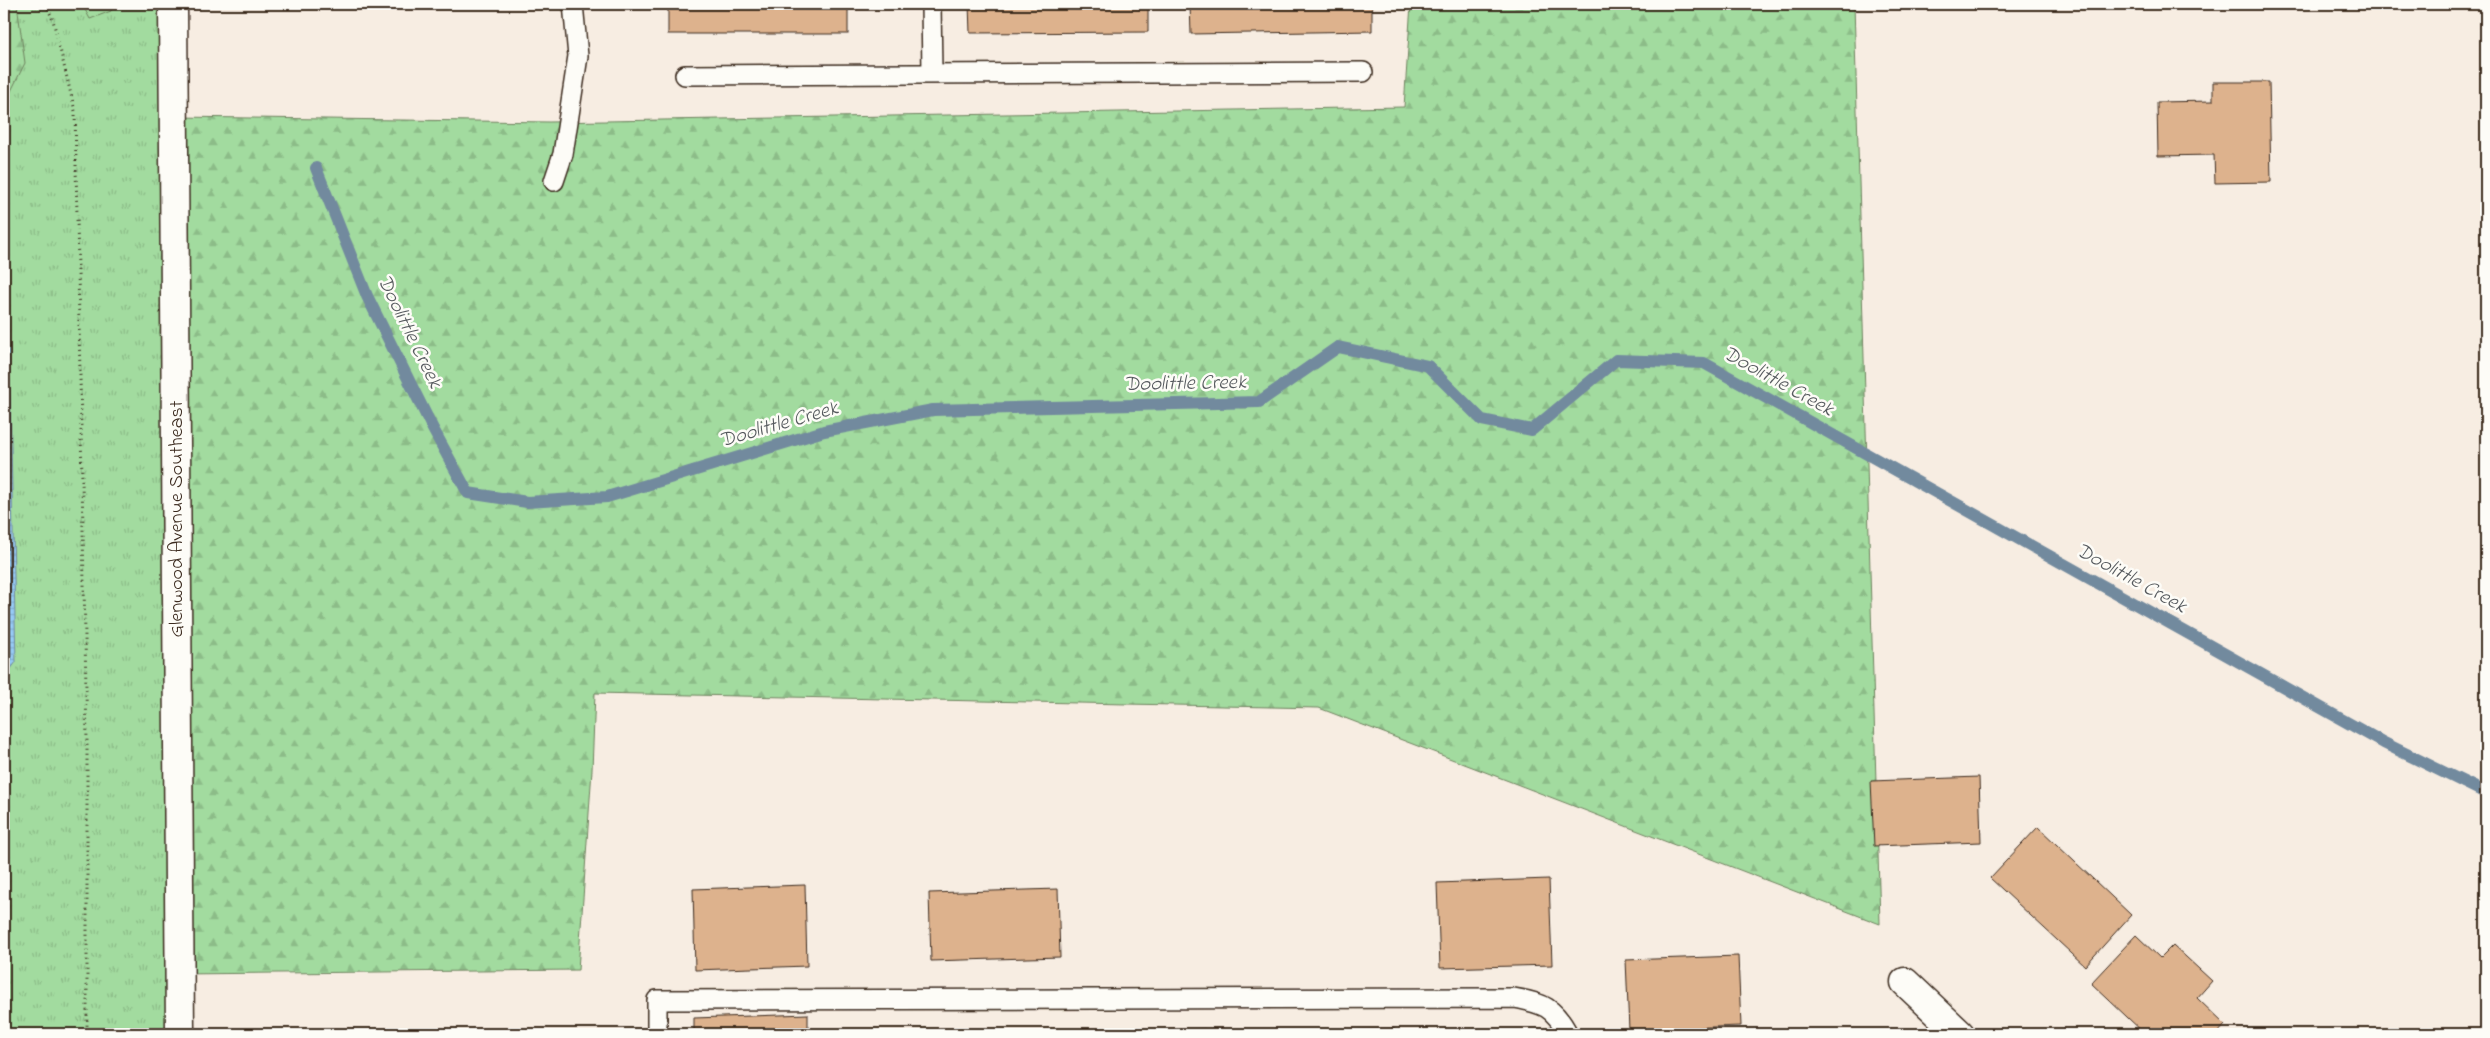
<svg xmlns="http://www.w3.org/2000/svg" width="2490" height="1038" viewBox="0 0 2490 1038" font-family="'Indie Flower',sans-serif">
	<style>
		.grass { fill: url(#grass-tufts); stroke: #6e825e }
		.forest { fill: url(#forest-firs); stroke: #6e825e }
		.water { fill: url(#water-rules); stroke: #728a9e }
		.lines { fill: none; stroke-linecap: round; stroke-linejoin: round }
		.shore { stroke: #5f6a74; stroke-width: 1 }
		.stream { stroke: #728a9e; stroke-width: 12 }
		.building { fill: #ddb28d; stroke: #3b2a1e }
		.service-casing { stroke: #3b2a1e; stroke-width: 22 }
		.minor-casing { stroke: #3b2a1e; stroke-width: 31 }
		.secondary-casing { stroke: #3b2a1e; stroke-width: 31 }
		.path { stroke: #3b2a1e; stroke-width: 3; stroke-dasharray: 1 4; stroke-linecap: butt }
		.service { stroke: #fdfcf7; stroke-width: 19 }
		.minor { stroke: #fdfcf7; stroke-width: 28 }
		.secondary { stroke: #fdfcf7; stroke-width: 28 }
		.labels { text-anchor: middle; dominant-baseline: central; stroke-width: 5; stroke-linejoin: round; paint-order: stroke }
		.street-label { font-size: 20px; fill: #3b2a1e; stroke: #fdfcf7 }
		.water-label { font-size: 21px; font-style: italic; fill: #565a5e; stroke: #fdfcf7 }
	</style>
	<defs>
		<pattern id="grass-tufts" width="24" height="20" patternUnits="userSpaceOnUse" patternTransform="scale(1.25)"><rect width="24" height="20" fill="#a2db9f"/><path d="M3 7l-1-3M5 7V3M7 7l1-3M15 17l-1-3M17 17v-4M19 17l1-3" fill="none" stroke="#8cbc88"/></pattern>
		<pattern id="forest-firs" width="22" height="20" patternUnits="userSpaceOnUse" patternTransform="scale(1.25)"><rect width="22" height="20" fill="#a2db9f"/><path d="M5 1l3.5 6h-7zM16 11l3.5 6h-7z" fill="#8cbc88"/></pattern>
		<pattern id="water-rules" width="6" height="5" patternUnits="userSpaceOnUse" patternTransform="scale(1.25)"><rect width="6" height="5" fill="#96caf4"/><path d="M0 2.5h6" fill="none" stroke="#82aed1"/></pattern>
	</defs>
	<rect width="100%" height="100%" fill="#f7ede2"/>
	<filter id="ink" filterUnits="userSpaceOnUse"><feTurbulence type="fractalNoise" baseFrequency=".02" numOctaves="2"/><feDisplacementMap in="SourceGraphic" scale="10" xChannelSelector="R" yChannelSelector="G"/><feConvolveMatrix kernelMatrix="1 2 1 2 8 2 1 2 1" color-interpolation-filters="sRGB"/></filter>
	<g filter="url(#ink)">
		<path class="grass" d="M4,4H176L180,1034H4Z"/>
		<g class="forest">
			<path d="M4,4H17L25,63L10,93L4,96Z"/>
			<path d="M82,4H113L111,11L90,19Z"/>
			<path d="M1411,4H1854L1880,924L1319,708L595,693L592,770L578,970L180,974L177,117L549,122L1404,107Z"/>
		</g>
		<g class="water">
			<path d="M4,285L8,312L16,662L4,678Z"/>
			<path d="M4,818L9,847L4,989Z"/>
		</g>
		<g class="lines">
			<g class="shore">
				<path d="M4,353L11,659L4,670"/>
				<path d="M4,603V660"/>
			</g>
			<path class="stream" d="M316,168L367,296L433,429L468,493L527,502L607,497L824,431L933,410L1259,402L1338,347L1428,366L1482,420L1532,430L1616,360L1704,363L2384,743L2486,793"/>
		</g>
		<g class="building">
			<rect x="668" y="4" width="180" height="30"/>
			<path d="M969,4H1148V32L970,33Z"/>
			<path d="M1190,4H1372V31L1191,34Z"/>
			<path d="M2213,82H2269L2271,182L2215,183L2214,155L2158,156L2157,102L2213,101Z"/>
			<path d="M1979,777L1981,842L1874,846L1871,781Z"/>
			<path d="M2038,827L2131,915L2085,966L1990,878Z"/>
			<path d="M1549,879L1552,965L1440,968L1437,883Z"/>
			<path d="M805,885L807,966L695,970L693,889Z"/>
			<path d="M1058,889L1060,957L931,961L929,893Z"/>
			<path d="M2136,935L2160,958L2173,945L2212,981L2197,998L2225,1025L2217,1034H2145L2091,983Z"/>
			<path d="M1738,956L1741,1026L1629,1030L1626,960Z"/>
			<path d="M808,1014V1034H694V1018Z"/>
			<path d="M1205,1029V1034H1141V1032Z"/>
			<path d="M1395,1029L1396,1034H1330V1031Z"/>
		</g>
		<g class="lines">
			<g class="service-casing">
				<g id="service">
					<path d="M931,4L932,72"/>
					<path d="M685,75L1363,72"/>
					<path d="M554,181L563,154L578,56L573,4"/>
					<path d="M657,1034V1000L1514,998C1543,1003 1554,1007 1568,1034"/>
				</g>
			</g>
			<g class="minor-casing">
				<path id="minor" d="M1905,982L1960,1034"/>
			</g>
			<g class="secondary-casing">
				<path id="secondary" d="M173,4L180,1034"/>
			</g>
			<path class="path" d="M46,4L53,20L75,111L87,742V1034"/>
			<use href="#service" class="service"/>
			<use href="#minor" class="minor"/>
			<use href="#secondary" class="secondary"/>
		</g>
	</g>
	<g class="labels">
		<g class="street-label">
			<text transform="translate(177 519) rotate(-90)">Glenwood Avenue Southeast</text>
		</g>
		<g class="water-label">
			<text transform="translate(409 332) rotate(64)">Doolittle Creek</text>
			<text transform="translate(1778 382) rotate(29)">Doolittle Creek</text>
			<text transform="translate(1185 384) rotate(-1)">Doolittle Creek</text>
			<text transform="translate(779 425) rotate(-16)">Doolittle Creek</text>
			<text transform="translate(2131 579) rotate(29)">Doolittle Creek</text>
		</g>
	</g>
	<rect width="2490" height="1038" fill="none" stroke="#fdfcf7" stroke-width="20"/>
	<rect x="10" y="10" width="2470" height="1018" fill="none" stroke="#3b2a1e" stroke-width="2" filter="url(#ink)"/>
</svg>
